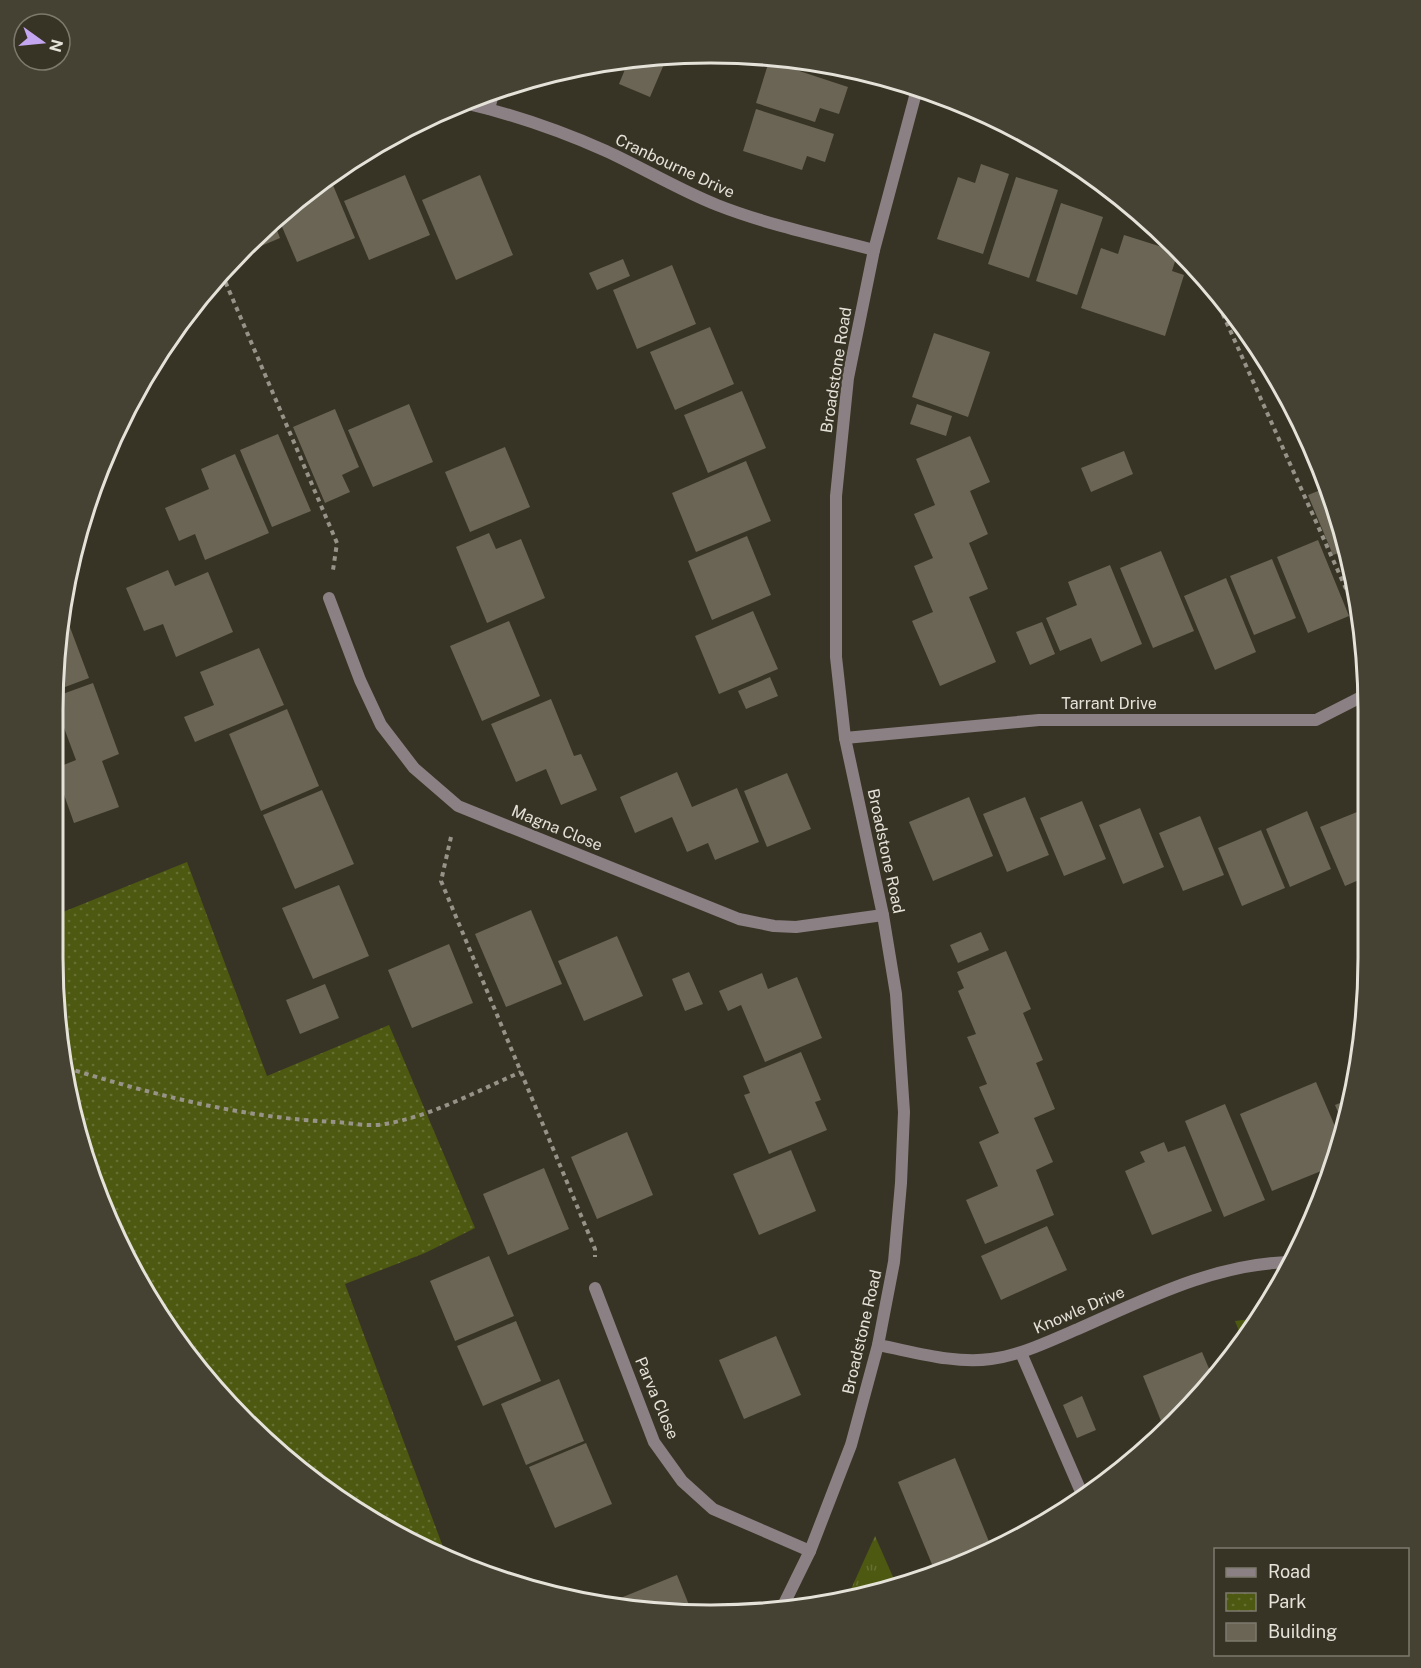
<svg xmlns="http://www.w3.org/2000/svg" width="1421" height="1668" viewBox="0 0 1421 1668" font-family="'Public Sans',sans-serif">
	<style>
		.grass { fill: url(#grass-tufts) }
		.park { fill: url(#park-dots) }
		.building { fill: #6a6554 }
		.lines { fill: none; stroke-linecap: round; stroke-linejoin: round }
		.path { stroke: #979388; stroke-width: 4; stroke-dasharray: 4.5 4.5; stroke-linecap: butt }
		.lane { stroke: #8b8184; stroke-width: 12 }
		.street { stroke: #8b8184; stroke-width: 12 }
		.labels { text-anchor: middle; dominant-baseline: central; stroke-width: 4.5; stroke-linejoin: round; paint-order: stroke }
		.street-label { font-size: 16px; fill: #e5e2d9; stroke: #383425 }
		.rim { fill: none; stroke: #e5e2d9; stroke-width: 3 }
	</style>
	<defs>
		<pattern id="grass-tufts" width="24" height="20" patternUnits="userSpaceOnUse" patternTransform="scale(1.5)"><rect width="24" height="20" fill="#4d5811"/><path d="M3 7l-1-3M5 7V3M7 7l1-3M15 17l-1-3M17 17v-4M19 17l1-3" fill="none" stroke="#667033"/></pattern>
		<pattern id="park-dots" width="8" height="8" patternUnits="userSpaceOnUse" patternTransform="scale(1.5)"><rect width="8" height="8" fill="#4d5811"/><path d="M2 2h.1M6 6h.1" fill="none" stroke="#667033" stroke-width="1.8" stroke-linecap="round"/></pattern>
	</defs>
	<rect width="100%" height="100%" fill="#383425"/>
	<g class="grass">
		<path d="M1260,1318L1243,1341L1235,1321Z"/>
		<path d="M875,1536L897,1586L847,1598Z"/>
	</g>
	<path class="park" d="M187,862L267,1076L389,1025L475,1228L425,1253L345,1284L446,1555L345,1504L216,1392L121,1249L75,1127L53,958V916Z"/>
	<g class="building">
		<path d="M667,57L650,97L619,84L628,62L621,59Z"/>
		<path d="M769,61L848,87L839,114L820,108L815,122L756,103Z"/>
		<path d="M609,62L607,68L598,64Z"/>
		<path d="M802,62L824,66L823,70L801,63Z"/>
		<path d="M756,109L834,134L825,162L807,156L802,170L743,151Z"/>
		<path d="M981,164L1009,174L983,254L937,239L958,177L975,183Z"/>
		<path d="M405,175L430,235L369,260L344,201Z"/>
		<path d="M480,175L513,255L456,280L422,200Z"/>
		<path d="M1016,177L1058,190L1029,278L988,264Z"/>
		<path d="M330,178L355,238L297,262L277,215Z"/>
		<path d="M1061,203L1103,217L1077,295L1036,281Z"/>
		<path d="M273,220L280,238L240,255Z"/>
		<path d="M1124,235L1178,252L1172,271L1184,275L1165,336L1081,308L1101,248L1118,254Z"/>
		<path d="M623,259L630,276L597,290L589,273Z"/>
		<path d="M672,265L696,324L637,349L613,290Z"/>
		<path d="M1224,304H1225L1234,316L1230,318Z"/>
		<path d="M710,327L734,384L675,410L650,352Z"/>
		<path d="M934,333L990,352L968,417L912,397Z"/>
		<path d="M742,391L766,448L708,473L684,415Z"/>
		<path d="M409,404L433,462L373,487L348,430Z"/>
		<path d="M917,404L952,416L946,436L910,424Z"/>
		<path d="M335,409L359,467L342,475L350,492L325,503L293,427Z"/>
		<path d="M278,434L311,511L272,527L240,450Z"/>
		<path d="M970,436L990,482L970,491L988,534L969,543L988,589L969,597L996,662L940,686L912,621L933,612L914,566L933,558L914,514L935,505L916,459Z"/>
		<path d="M505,447L530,507L470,532L445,472Z"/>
		<path d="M1124,451L1133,474L1091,492L1081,468Z"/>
		<path d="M235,454L269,533L205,560L195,534L179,541L165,508L209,489L201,469Z"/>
		<path d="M746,461L771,521L696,552L672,493Z"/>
		<path d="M1328,487L1333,499L1344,551L1333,555L1308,495Z"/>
		<path d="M489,533L496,549L521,539L545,598L487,623L456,547Z"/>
		<path d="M747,536L771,595L712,620L688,561Z"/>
		<path d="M1318,540L1349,616L1308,633L1277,557Z"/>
		<path d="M1161,551L1194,631L1153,648L1120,568Z"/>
		<path d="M1272,559L1296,618L1254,635L1230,576Z"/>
		<path d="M1110,565L1142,644L1101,662L1091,638L1060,651L1046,618L1077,605L1068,582Z"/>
		<path d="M168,570L175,586L208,572L233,632L176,657L163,624L144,631L126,588Z"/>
		<path d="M1226,578L1256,652L1215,670L1184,596Z"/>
		<path d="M62,606L89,678L57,690L58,625Z"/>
		<path d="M753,611L778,669L719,694L695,636Z"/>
		<path d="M509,621L540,696L482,721L450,646Z"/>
		<path d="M1042,622L1055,654L1030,665L1016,632Z"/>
		<path d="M259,648L284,705L195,742L184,717L214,705L200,672Z"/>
		<path d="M770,677L778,696L746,709L738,691Z"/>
		<path d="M93,683L119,754L102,761L119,807L74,823L56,772V768L76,760L57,709V696Z"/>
		<path d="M551,699L574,756L581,754L597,790L561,805L546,769L516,782L491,724Z"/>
		<path d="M287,709L319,786L261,811L229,734Z"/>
		<path d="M677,772L692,807L737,788L759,842L715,860L708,843L687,852L672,817L635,833L620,797Z"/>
		<path d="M787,773L811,829L767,847L744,791Z"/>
		<path d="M322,790L354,864L295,889L263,815Z"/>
		<path d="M969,797L993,856L933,881L909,822Z"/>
		<path d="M1025,797L1049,855L1007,872L983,814Z"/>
		<path d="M1082,801L1106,859L1064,876L1040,818Z"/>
		<path d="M1140,808L1164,867L1123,884L1099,825Z"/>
		<path d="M1362,810L1368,824V876L1345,886L1320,827Z"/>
		<path d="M1307,811L1331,869L1290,887L1266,829Z"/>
		<path d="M1200,816L1224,875L1183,891L1159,833Z"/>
		<path d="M1261,830L1285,888L1242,906L1218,848Z"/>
		<path d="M339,885L369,956L313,979L282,908Z"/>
		<path d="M531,910L562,984L506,1007L475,934Z"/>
		<path d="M981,932L989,950L958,963L950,945Z"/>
		<path d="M617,936L643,996L584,1021L558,961Z"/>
		<path d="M449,944L473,1003L412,1028L388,970Z"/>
		<path d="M1006,951L1031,1009L1023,1013L1043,1060L1036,1063L1055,1109L1034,1118L1053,1162L1036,1170L1054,1215L985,1244L966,1200L998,1186L979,1142L999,1133L979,1087L987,1084L967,1037L976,1034L958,991L964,988L957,972Z"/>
		<path d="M689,972L703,1004L685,1011L672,979Z"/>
		<path d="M762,973L768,989L797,977L822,1038L765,1062L741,1005L728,1011L719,991Z"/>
		<path d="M325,984L339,1018L300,1034L286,1000Z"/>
		<path d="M801,1052L821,1100L815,1102L827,1130L769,1154L744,1095L750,1093L743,1076Z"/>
		<path d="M1316,1082L1340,1138L1331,1167L1272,1191L1240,1114Z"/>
		<path d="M1352,1098L1344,1126L1335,1105Z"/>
		<path d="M1225,1104L1265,1200L1224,1217L1185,1121Z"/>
		<path d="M627,1132L653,1195L597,1219L571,1157Z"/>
		<path d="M1164,1142L1168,1152L1185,1146L1212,1211L1152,1235L1125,1171L1145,1162L1140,1152Z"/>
		<path d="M791,1150L816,1211L759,1235L733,1174Z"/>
		<path d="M544,1168L569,1229L508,1255L483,1194Z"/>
		<path d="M1047,1226L1067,1270L1001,1300L981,1256Z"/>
		<path d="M489,1256L514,1316L455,1341L430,1281Z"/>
		<path d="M516,1321L541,1381L483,1406L457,1346Z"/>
		<path d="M776,1336L801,1395L744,1419L719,1360Z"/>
		<path d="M1202,1352L1213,1378L1176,1423L1165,1431L1143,1376Z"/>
		<path d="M559,1379L584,1441L526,1465L501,1404Z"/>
		<path d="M1082,1396L1096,1430L1077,1438L1063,1405Z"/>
		<path d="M586,1443L612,1504L555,1528L529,1467Z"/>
		<path d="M955,1458L992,1549L936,1574L898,1482Z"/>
		<path d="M677,1575L691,1610L622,1609L618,1599Z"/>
	</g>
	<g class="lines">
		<g class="path">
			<path d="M222,274L337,543L333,570"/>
			<path d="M1208,281L1356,611"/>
			<path d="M451,837L441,881L595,1249V1257"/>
			<path d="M67,1068C154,1095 243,1118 335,1122C351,1123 369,1127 385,1124C432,1116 477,1091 521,1072"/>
		</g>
		<path class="lane" d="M1021,1353L1082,1494"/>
		<g class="street">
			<path d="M464,103C512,114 561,131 606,151C643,168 679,190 717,205C768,225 821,236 874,250"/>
			<path d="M489,109L494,90"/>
			<path d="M329,598L360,680L381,725L414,768L458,806L739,919L774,926L796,927L883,915"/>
			<path d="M845,738L1039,720H1316L1367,694"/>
			<path d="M595,1288L654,1442L682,1481L713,1509L810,1551"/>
			<path d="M878,1345C915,1352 954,1364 991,1359C1022,1355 1049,1341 1078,1329C1146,1299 1214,1264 1290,1262"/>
			<path d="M781,1610L810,1551L851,1445L878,1345L894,1262L901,1183L904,1112L896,994L883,915L845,738L836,657V496L848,378L874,250L917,89"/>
		</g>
	</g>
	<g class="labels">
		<g class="street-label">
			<text transform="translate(675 166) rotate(25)">Cranbourne Drive</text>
			<text transform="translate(836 370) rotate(-81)">Broadstone Road</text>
			<text x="1109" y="703">Tarrant Drive</text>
			<text transform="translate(557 828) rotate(22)">Magna Close</text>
			<text transform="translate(886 851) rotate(78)">Broadstone Road</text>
			<text transform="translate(1079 1310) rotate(-23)">Knowle Drive</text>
			<text transform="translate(862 1332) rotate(-77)">Broadstone Road</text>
			<text transform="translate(657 1398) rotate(67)">Parva Close</text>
		</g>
	</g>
	<path d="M0 0H1421V1668H0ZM710 63H711A647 647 0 0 1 1358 710V958A647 647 0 0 1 711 1605H710A647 647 0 0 1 63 958V710A647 647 0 0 1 710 63Z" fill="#464233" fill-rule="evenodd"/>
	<path class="rim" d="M710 63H711A647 647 0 0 1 1358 710V958A647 647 0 0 1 711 1605H710A647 647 0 0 1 63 958V710A647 647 0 0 1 710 63Z"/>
	<rect x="1214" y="1548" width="195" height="108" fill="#383425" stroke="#7d7a6d" stroke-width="1.5"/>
	<rect x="1226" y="1568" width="30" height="9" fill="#8b8184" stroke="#7d7a6d" stroke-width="1.5"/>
	<text x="1268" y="1578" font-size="18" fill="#e5e2d9">Road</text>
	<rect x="1226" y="1593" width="30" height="18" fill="url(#park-dots)" stroke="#7d7a6d" stroke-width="1.5"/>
	<text x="1268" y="1608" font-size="18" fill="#e5e2d9">Park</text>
	<rect x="1226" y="1623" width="30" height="18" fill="#6a6554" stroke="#7d7a6d" stroke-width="1.5"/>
	<text x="1268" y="1638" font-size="18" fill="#e5e2d9">Building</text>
	<g transform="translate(42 42) rotate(105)"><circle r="28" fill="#383425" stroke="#7d7a6d" stroke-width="1.5"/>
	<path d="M0-4.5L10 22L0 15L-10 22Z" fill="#c5a7f1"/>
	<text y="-9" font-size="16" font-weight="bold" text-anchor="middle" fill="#e5e2d9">N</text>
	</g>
</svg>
